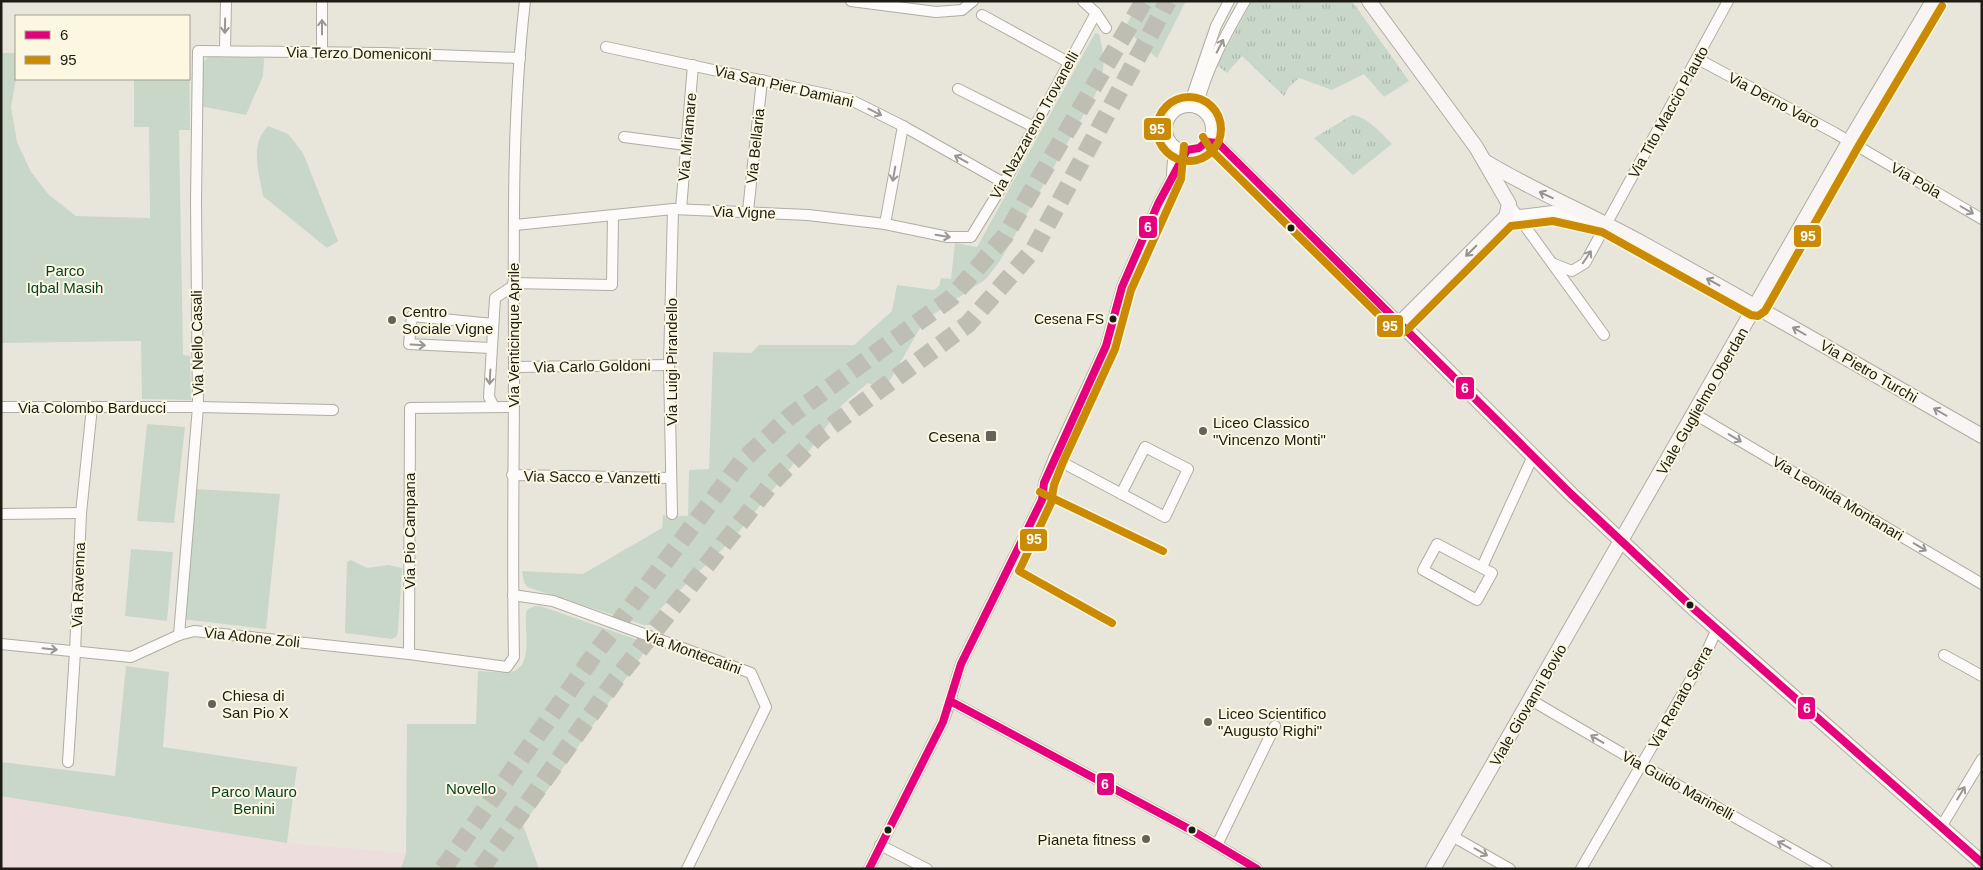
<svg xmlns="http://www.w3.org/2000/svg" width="1983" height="870" viewBox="0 0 1983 870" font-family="Arial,sans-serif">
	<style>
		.industrial { fill: #eddedd }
		.grass { fill: url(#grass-tufts) }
		.park { fill: #c9d7c9 }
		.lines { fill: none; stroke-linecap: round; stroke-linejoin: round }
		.highway-tunnel { stroke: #bfbeb2; stroke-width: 18; stroke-dasharray: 18 9; stroke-linecap: butt }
		.street-casing { stroke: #afada4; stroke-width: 12 }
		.secondary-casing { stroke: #afada4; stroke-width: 16 }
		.street { stroke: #fcfbf9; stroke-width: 10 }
		.secondary { stroke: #f8f5f4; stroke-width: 14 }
		.bus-1-casing { stroke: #fbf7e1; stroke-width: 11 }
		.bus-2-casing { stroke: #fbf7e1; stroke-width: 11 }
		.bus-1 { stroke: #e5007d; stroke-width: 8 }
		.bus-2 { stroke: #cb8a04; stroke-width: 8 }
		.oneway { stroke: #989792 }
		.oneway2 { stroke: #95938f }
		.bus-dot { fill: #1d1c14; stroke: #fbf7e1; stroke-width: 2 }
		.poi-dot { fill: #646359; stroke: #fbf7e1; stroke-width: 2 }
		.labels { text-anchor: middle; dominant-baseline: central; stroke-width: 4; stroke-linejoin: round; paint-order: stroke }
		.bus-label { font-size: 14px; fill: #1d1c14; stroke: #fbf7e1; text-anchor: end }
		.street-label { font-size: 15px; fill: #1d1c14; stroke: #fbf7e1 }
		.park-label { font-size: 15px; fill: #033e26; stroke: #fbf7e1 }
		.poi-label { font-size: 15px; fill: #1d1c14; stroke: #fbf7e1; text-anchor: start }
		.line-badge { stroke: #fbf7e1; stroke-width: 2 }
		.badge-label { font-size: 14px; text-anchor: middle; font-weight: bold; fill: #fff }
	</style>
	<defs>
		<pattern id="grass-tufts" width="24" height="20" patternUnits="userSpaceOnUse" patternTransform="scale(1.25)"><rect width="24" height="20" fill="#c9d7c9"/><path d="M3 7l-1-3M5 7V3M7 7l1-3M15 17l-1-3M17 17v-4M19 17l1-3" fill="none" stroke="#acb8ac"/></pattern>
	</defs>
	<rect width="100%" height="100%" fill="#e8e6da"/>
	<path class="industrial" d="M1,796L287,843L406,853L401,869H1Z"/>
	<g class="grass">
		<path d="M1252,1H1352L1409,81L1384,97L1364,74L1332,90L1299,78L1289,87L1284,96L1242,56L1227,73L1217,65Z"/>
		<path d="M1352,115C1368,117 1381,133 1392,144L1353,175L1314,138Z"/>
	</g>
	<g class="park">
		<path d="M1139,1H1186L1157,58L1138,41L1126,26Z"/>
		<path d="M1095,33L1099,34C1105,58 1106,69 1096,93L1000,261L986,279L924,321L885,389L868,383L842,405L810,450L796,461L733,539L656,613L661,618L651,625H644L527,587L524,582L522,571L583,574L662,528L663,515L688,516L689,470L709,469L713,352L751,353L759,345H854L892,311L897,285L934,290L939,286L941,278L951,279L955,243L977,247Z"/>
		<path d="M1,53H16V79L11,107L17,142L31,172L49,195L76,216L150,218L149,127H134V79H189V53L190,130H179L183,355L190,356L191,400L142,399L141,341L1,343Z"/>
		<path d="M209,57L264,58L263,76L246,115L200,106C200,91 195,64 209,57Z"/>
		<path d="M268,126L288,134L303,153L338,241L327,248L263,196C259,172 249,145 268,126Z"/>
		<path d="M147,424L185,427L174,523L137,521Z"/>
		<path d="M194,489L280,494L266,629L182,619Z"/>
		<path d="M131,549L173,552L167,621L125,616Z"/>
		<path d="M351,560L367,568L388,565L402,568L398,632L396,637L392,639L345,633L347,562Z"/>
		<path d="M535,606H540L650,644L523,825L539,869H401L406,853L407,724H476L478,671C487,671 507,674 514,671C533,664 524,629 526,613L528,609Z"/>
		<path d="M126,666L169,672L163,747L297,767L287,843L1,796V762L115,776Z"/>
	</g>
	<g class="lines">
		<g class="highway-tunnel">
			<path d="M443,869L594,655L742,461L789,417L951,298L1005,236L1144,1"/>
			<path d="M481,869L614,682L771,484L818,436L968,324L1034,249L1168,1"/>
		</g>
		<g class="street-casing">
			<g id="street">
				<path d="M322,1V52"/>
				<path d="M851,1L936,12L962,10L973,1"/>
				<path d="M1083,1L1096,13L1106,28"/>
				<path d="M982,15L1068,62"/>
				<path d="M606,47L849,99L903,126L1004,183"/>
				<path d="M225,50L226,1"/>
				<path d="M1698,59L1835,133L1982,219"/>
				<path d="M958,89L1034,127"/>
				<path d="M1186,107L1193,93L1216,26L1229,1"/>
				<circle cx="1189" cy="129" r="22"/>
				<path d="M1197,108C1206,69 1225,36 1245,1"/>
				<path d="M1211,132L1218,143L1400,323"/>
				<path d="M624,137L686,145"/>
				<path d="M1172,174L1174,145"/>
				<path d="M1509,204L1604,335"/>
				<path d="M681,209L693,65"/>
				<path d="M748,211L762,80"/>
				<path d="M1511,216L1553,211L1588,219"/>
				<path d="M885,224L903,126"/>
				<path d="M515,225L673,209L808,215L885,224L948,237H971L1004,183L1096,13"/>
				<path d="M1554,264L1572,271L1585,263L1728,1"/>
				<path d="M513,283L612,285L613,216"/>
				<path d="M491,348L409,344L412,316L493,324"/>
				<path d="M514,367L669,365"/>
				<path d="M1,407H198L333,410"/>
				<path d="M494,407L489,397L495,298L513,286"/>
				<path d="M1693,413L1982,584"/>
				<path d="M1054,458L1165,517L1188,469L1145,447L1121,494"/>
				<path d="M512,475L671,478"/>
				<path d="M1,514L81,513"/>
				<path d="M672,514L669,365L673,209"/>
				<path d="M1437,544L1492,573L1477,600L1423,570Z"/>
				<path d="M1482,567L1533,456"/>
				<path d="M513,595L553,601L751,673L766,707L687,869"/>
				<path d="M179,635L198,407L196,202L198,51L382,53L520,58"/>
				<path d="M1,644L131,657L179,635L194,631L409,654L507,667L514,657C512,559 514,462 514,365C514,244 511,122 525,1"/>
				<path d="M409,654L410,408L513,407"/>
				<path d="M1944,655L1982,676"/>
				<path d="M1531,700L1642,765L1827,869"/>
				<path d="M952,702L1193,831L1257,869"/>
				<path d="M68,762L75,652L81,513L92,407"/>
				<path d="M1941,827L1982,759"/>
				<path d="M1452,836L1510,869"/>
				<path d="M880,845L927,869"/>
				<path d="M1217,845L1275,726"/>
				<path d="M869,869L943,722C951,703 954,684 961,664L1042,500L1044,483L1054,458L1106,346L1122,287L1158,204L1187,150"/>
				<path d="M1581,869L1705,655L1717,629"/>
			</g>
		</g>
		<g class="secondary-casing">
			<g id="secondary">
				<path d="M1369,1L1476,147L1509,204L1506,217L1400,323L1571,494L1693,608L1982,863"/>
				<path d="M1486,162C1536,192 1589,214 1640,242C1755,305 1868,371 1982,436"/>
				<path d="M1433,869L1849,142L1933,1"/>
			</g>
		</g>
		<use href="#street" class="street"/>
		<use href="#secondary" class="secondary"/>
		<g class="bus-1-casing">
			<g id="bus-1">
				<path d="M952,702L1193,831L1257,869"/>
				<path d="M869,869L943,722L961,664L1042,500L1044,483L1106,346L1122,287L1158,204L1187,150L1199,148L1206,142L1218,143L1571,494L1693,608L1982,863"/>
			</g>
		</g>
		<g class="bus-2-casing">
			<g id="bus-2">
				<circle cx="1189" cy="129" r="32"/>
				<path d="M1203,137L1211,150L1397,333H1402L1407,330L1511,226L1553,221L1602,232L1751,315L1758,316L1765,311L1858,147L1942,6"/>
				<path d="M1040,492L1163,551"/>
				<path d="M1112,623L1019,571L1051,503L1054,485L1063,462L1115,349L1131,290L1181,179L1184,146"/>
			</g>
		</g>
		<use href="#bus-1" class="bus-1"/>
		<use href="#bus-2" class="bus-2"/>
	</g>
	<defs><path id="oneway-shaft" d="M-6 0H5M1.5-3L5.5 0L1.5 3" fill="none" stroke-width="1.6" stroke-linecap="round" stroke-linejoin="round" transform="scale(1.25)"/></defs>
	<g class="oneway">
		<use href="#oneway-shaft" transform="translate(225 26) rotate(91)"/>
		<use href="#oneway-shaft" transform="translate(322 27) rotate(-90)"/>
		<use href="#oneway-shaft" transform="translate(1220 46) rotate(-63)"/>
		<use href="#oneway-shaft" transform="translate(875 112) rotate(27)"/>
		<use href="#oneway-shaft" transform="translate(961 159) rotate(-151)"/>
		<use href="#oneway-shaft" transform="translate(894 174) rotate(100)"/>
		<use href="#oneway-shaft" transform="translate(1967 210) rotate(30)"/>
		<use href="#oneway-shaft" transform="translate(943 236) rotate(9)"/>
		<use href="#oneway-shaft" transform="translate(1587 257) rotate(-56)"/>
		<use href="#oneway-shaft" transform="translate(418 345) rotate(3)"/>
		<use href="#oneway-shaft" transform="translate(490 377) rotate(93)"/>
		<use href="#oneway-shaft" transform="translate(1735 438) rotate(31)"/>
		<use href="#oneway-shaft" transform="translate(1920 547) rotate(31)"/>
		<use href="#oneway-shaft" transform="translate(50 649) rotate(6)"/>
		<use href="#oneway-shaft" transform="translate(1597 739) rotate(-149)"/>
		<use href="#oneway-shaft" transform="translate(1961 793) rotate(-59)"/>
		<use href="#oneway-shaft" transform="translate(1784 845) rotate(-151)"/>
		<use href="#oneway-shaft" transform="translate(1481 852) rotate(30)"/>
	</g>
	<g class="oneway2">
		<use href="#oneway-shaft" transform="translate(1546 195) rotate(-155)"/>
		<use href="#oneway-shaft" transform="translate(1471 251) rotate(135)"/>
		<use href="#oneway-shaft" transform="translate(1713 282) rotate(-151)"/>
		<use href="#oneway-shaft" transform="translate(1799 331) rotate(-150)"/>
		<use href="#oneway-shaft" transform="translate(1940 412) rotate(-150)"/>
	</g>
	<g class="bus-dot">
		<circle cx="1291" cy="228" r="4.5"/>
		<circle cx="1113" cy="319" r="4.5"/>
		<circle cx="1690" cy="605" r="4.5"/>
		<circle cx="888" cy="830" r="4.5"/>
		<circle cx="1192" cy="830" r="4.5"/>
	</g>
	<g class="poi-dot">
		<circle cx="392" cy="320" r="5"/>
		<circle cx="1203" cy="431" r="5"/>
		<rect x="985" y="430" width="12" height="12" rx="2.5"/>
		<circle cx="212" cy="704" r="5"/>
		<circle cx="1208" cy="722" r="5"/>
		<circle cx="1146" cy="839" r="5"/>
	</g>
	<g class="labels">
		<g class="bus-label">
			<text x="1104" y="319">Cesena FS</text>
		</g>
		<g class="street-label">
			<text transform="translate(359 53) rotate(1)">Via Terzo Domeniconi</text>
			<text transform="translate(784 86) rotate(13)">Via San Pier Damiani</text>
			<text transform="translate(1774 100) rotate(28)">Via Derno Varo</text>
			<text transform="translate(1668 112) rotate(-61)">Via Tito Maccio Plauto</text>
			<text transform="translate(1034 125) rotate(-61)">Via Nazzareno Trovanelli</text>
			<text transform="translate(687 137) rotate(-85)">Via Miramare</text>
			<text transform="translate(755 146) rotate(-84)">Via Bellaria</text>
			<text transform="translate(1916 180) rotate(30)">Via Pola</text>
			<text transform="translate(744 212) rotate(2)">Via Vigne</text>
			<text transform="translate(513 335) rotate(-90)">Via Venticinque Aprile</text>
			<text transform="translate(197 343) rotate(-91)">Via Nello Casali</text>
			<text transform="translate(671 362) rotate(-90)">Via Luigi Pirandello</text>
			<text transform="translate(592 366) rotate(-1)">Via Carlo Goldoni</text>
			<text transform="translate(1869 371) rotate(30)">Via Pietro Turchi</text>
			<text transform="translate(1702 401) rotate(-60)">Viale Guglielmo Oberdan</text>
			<text x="92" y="407">Via Colombo Barducci</text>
			<text transform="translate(592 477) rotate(1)">Via Sacco e Vanzetti</text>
			<text transform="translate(1838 498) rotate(31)">Via Leonida Montanari</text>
			<text transform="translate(409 531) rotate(-90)">Via Pio Campana</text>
			<text transform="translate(78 585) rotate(-88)">Via Ravenna</text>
			<text transform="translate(252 637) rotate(6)">Via Adone Zoli</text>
			<text transform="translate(693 652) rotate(20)">Via Montecatini</text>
			<text transform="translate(1680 697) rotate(-61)">Via Renato Serra</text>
			<text transform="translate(1528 705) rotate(-60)">Viale Giovanni Bovio</text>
			<text transform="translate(1678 785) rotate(29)">Via Guido Marinelli</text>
		</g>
		<g class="park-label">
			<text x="65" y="270">Parco<tspan x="65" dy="17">Iqbal Masih</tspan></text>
			<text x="471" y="788">Novello</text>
			<text x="254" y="791">Parco Mauro<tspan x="254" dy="17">Benini</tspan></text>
		</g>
		<g class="poi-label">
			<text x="402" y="311">Centro<tspan x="402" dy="17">Sociale Vigne</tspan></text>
			<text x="1213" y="422">Liceo Classico<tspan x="1213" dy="17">"Vincenzo Monti"</tspan></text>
			<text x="980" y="436" text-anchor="end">Cesena</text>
			<text x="222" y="695">Chiesa di<tspan x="222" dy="17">San Pio X</tspan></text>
			<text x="1218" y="713">Liceo Scientifico<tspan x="1218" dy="17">"Augusto Righi"</tspan></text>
			<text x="1136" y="839" text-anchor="end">Pianeta fitness</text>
		</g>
	</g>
	<g class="line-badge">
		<rect x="1143" y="117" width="29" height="24" rx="5" fill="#cb8a04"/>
		<rect x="1138" y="215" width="20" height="24" rx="5" fill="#e5007d"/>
		<rect x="1793" y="224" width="29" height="24" rx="5" fill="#cb8a04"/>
		<rect x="1376" y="314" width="28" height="24" rx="5" fill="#cb8a04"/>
		<rect x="1455" y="376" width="20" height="24" rx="5" fill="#e5007d"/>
		<rect x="1019" y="528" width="29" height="24" rx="5" fill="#cb8a04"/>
		<rect x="1797" y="696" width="19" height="24" rx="5" fill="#e5007d"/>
		<rect x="1096" y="772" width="19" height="24" rx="5" fill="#e5007d"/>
	</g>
	<g class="badge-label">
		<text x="1157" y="134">95</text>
		<text x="1148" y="232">6</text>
		<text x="1808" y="241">95</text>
		<text x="1390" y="331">95</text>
		<text x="1465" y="393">6</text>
		<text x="1034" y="544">95</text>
		<text x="1807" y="713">6</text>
		<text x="1105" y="789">6</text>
	</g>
	<rect width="1983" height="870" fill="none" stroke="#1d1c14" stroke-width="5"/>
	<rect x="15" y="15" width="175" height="65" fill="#fbf7e1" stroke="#a29f8f"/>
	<rect x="25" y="31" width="25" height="8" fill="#e5007d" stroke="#a29f8f"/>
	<text x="60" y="40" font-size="15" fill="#1d1c14">6</text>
	<rect x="25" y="56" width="25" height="8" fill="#cb8a04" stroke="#a29f8f"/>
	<text x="60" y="65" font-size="15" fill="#1d1c14">95</text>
</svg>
